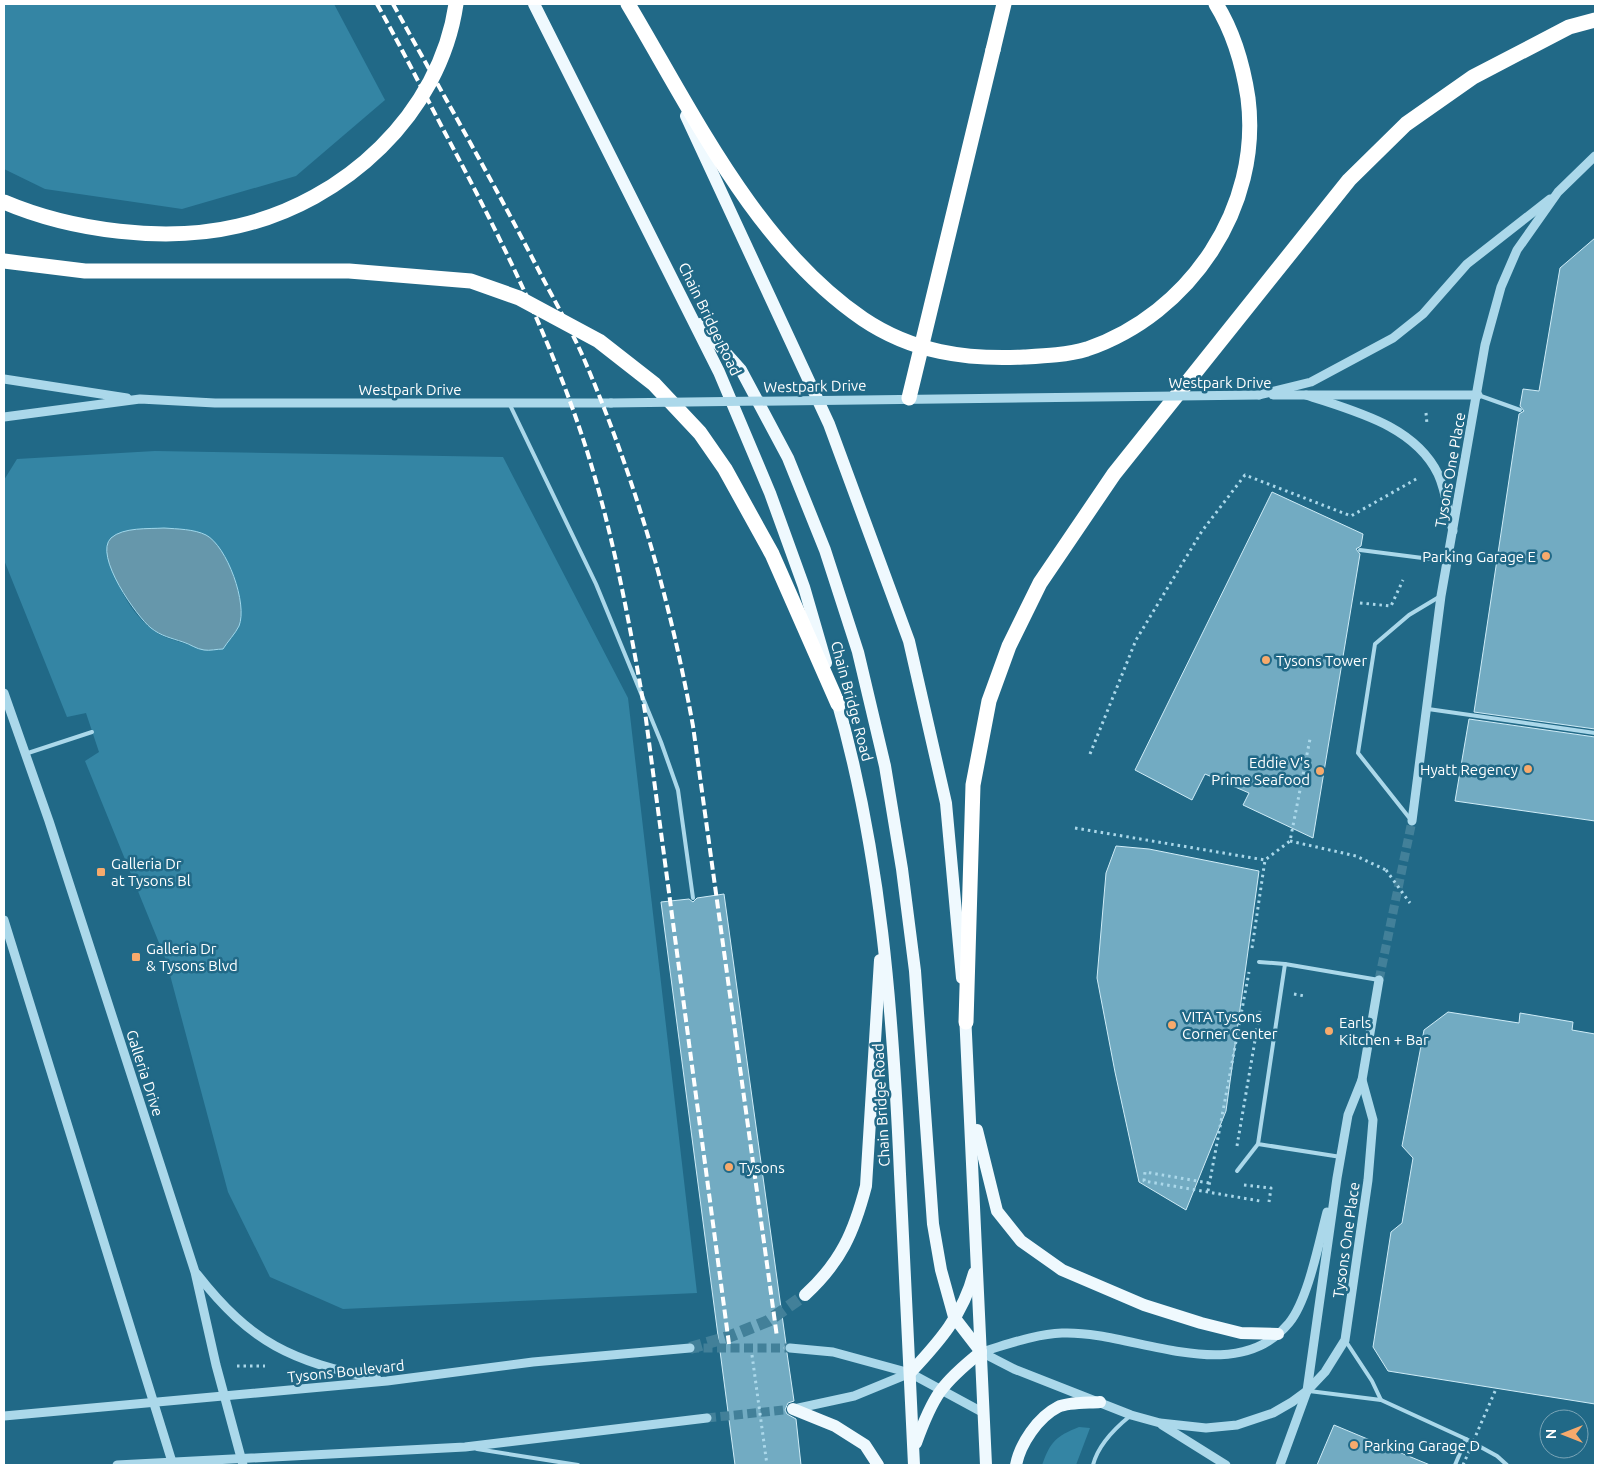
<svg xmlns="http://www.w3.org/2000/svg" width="1599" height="1469" viewBox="0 0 1599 1469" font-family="Ubuntu,sans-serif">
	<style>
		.green { fill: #3485a4; fill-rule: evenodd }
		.water { fill: #6697ab; stroke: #9fd7eb }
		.building { fill: #72abc2; stroke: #cfecf7 }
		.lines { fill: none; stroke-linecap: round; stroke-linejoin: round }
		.tertiary-tunnel { stroke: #428099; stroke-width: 9; stroke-dasharray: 9 4.5; stroke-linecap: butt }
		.primary-tunnel { stroke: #428099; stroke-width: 12; stroke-dasharray: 12 6; stroke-linecap: butt }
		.path { stroke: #abd8ea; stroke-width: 3; stroke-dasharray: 2.5 4; stroke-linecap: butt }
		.service { stroke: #abd8ea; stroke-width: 4 }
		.tertiary { stroke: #abd8ea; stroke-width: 9 }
		.primary { stroke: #eff9fe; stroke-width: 12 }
		.motorway { stroke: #fff; stroke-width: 15 }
		.rail { stroke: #fff; stroke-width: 4; stroke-dasharray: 9 4; stroke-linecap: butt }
		.path-bridge { stroke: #abd8ea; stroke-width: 3; stroke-dasharray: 2.5 4; stroke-linecap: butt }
		.tertiary-bridge { stroke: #abd8ea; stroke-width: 9 }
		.motorway-bridge { stroke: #fff; stroke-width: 15 }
		.poi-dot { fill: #f7aa6c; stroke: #216987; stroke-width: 2 }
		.labels { text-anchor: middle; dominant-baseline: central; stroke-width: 5; stroke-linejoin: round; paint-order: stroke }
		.street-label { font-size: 15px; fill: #fff; stroke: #216987 }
		.poi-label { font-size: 15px; fill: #fff; stroke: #216987; text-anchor: start }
	</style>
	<rect width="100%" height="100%" fill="#216987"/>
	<g class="green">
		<path d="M4,4H334L385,100L296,176L182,209L45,189L4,169Z"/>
		<path d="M155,451L503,457L628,698L697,1293L343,1309L270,1277L228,1192L166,960L85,761L99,752L86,713L67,717L4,560V480L17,459ZM107,551L239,626L232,635L194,647C184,642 174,641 165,637C133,622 115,583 107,551Z"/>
		<path d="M1079,1427L1090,1428L1076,1465H1042C1050,1442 1056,1436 1079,1427Z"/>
	</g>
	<path class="water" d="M164,528C177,529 194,529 206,535C227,546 248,604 239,626C235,634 228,641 223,649C217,649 210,651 204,650C196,649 190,644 183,642C171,638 161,636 151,628C137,617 93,555 111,538C123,527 149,529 164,528Z"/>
	<g class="building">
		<path d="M1595,238V729L1474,712L1519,414L1524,411L1520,406L1523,389L1539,391L1560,268Z"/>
		<path d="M1272,492L1363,534L1361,546L1356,549L1360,554L1313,838L1243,805L1249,793L1205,774L1192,800L1135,770Z"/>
		<path d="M1469,719L1595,737V821L1455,801Z"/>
		<path d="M1116,846L1149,849L1259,871L1226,1111L1186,1210L1139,1182L1115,1072L1097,978L1106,873Z"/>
		<path d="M724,894L786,1344L784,1348L787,1353L794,1401L788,1403L785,1410L787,1414L796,1419L801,1465H735L661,902L689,899L693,902L697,898Z"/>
		<path d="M1448,1012L1519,1023L1520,1013L1573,1022L1572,1030L1595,1034V1404L1388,1371L1373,1347L1391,1232L1402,1223L1413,1158L1402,1146L1424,1030Z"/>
		<path d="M1334,1425L1430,1465H1317Z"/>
	</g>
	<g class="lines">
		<g class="tertiary-tunnel">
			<path d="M1379,980L1412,821"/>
			<path d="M690,1348H790"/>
			<path d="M707,1418L793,1409"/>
		</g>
		<path class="primary-tunnel" d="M690,1348L728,1337L768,1321L805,1295"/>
		<g class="path">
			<path d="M1426,413L1427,424"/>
			<path d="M1360,603L1391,606L1403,580"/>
			<path d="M1090,754L1136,640L1202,531L1245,475L1351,516L1418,478"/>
			<path d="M1075,828L1265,860"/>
			<path d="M1290,841L1356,856L1386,870"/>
			<path d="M1252,948L1265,860L1290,841L1310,739"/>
			<path d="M1294,994L1305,996"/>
			<path d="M1237,1146L1260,1011"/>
			<path d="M1209,1183L1145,1172L1144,1181L1260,1201"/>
			<path d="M1244,1185L1271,1188L1269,1202"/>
			<path d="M1208,1191L1249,972"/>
			<path d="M752,1355L767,1465"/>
			<path d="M237,1366H265"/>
		</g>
		<g class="service">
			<path d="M1478,395L1520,410"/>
			<path d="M509,403L596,584L661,742L678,790L693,898"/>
			<path d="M1360,550L1446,561"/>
			<path d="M1428,709L1595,733"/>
			<path d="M25,754L92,732"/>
			<path d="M1411,820L1358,753L1375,644L1409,615L1439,597"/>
			<path d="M1259,962L1285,964"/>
			<path d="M1341,1157L1258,1144L1285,964L1379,980"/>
			<path d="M1237,1171L1258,1144"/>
			<path d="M1345,1340L1372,1381L1381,1400"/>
			<path d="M1309,1391L1381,1400L1466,1439L1497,1456L1507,1465"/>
			<path d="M477,1449L578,1465"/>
			<path d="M1093,1465C1098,1445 1114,1429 1130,1416"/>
			<path d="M1455,1465L1466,1439"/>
		</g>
		<g class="tertiary">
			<path d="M4,379L127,398"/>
			<path d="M1259,395L1311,382L1393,338L1423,314L1467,264L1550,199"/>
			<path d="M1273,395H1478"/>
			<path d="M1306,395C1353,411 1414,425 1438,474C1446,491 1448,513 1453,531"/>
			<path d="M4,417L140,399L215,403H611"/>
			<path d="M4,693L49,821L195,1272L216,1365L243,1465"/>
			<path d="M1412,821L1441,596L1485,345L1501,287L1517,250L1558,192L1595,156"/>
			<path d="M4,920L173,1465"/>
			<path d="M197,1274C252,1344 291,1361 377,1379"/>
			<path d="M790,1348L833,1352L910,1373L982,1412"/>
			<path d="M981,1352L1014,1369L1131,1415L1160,1423L1206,1428L1237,1425L1273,1413L1292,1402L1307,1391L1325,1372L1345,1340L1368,1180L1373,1120L1362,1080"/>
			<path d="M981,1352C1006,1345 1035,1334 1062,1333C1133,1330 1234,1390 1289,1323C1308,1300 1319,1242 1327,1212"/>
			<path d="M794,1409L854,1396L910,1373"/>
			<path d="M4,1416L387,1381L533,1362L690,1348"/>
			<path d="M1162,1425L1226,1465"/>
			<path d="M117,1465L465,1447L707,1418"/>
			<path d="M1280,1465L1307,1391L1337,1178L1348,1115L1362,1080L1379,980"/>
		</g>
		<g class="primary">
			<path d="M534,4L719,372L770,493L804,587L826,663"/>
			<path d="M686,116L829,424L909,641L946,803L962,978"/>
			<path d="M700,324L741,370L788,458L825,550L858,652L885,766L902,869L915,971L933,1224L941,1270L954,1317L981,1352"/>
			<path d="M836,697C881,852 893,1013 900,1174C905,1271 910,1368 914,1465"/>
			<path d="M965,1013L986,1465"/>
			<path d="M977,1130L997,1211L1021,1241L1062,1270L1144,1305L1201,1323L1241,1333L1278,1334"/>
			<path d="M805,1295C841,1262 854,1232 866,1186L880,960"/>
			<path d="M910,1373C939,1342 963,1315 974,1273"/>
			<path d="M793,1409L835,1426L865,1445L878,1465"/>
			<path d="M916,1443C933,1396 941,1384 981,1352"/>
			<path d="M1016,1465C1020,1444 1038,1417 1058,1407C1068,1402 1088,1403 1100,1402"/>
		</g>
		<g class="motorway">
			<path d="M628,4C693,113 756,246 863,319C912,352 966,360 1024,357C1044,356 1067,355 1087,349C1190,314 1262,207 1248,98C1243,65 1234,33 1216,4"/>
			<path d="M993,50L1004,4"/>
			<path d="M4,202C72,231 166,243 238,226C344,202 440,114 456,4"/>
			<path d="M4,261L85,271H349L471,281L519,298L599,341L654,384L700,433L725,469L772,554L838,704"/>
			<path d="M966,1022L973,785L989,701L1009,646L1040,583L1114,474L1349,180L1406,124L1473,77L1569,27L1595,20"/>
		</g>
		<g class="rail">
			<path d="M377,4C400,45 421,87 443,129C493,223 542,320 577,421C610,515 628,615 645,712L729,1344"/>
			<path d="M393,4C442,93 493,181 539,271C554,300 571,329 584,359C635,478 670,599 693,726L777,1337"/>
		</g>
		<g class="path-bridge">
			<path d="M1386,870L1410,903"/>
			<path d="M1463,1465L1496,1389"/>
		</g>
		<path class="tertiary-bridge" d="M611,403L1259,395"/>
		<path class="motorway-bridge" d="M909,398L993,50"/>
	</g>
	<g class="poi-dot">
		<circle cx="1546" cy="556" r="5"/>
		<circle cx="1266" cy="660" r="5"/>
		<circle cx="1528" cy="769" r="5"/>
		<circle cx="1320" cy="771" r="5"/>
		<rect x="96" y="867" width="10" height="10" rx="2.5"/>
		<rect x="131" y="952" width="10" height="10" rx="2.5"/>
		<circle cx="1172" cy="1025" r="5"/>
		<circle cx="1329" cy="1031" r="5"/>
		<circle cx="729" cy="1167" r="5"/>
		<circle cx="1354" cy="1445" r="5"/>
	</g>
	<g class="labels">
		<g class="street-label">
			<text transform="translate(710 319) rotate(64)">Chain Bridge Road</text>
			<text x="1220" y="382">Westpark Drive</text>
			<text transform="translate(815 386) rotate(-1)">Westpark Drive</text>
			<text x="410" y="389">Westpark Drive</text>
			<text transform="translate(1450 470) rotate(-80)">Tysons One Place</text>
			<text transform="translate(852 701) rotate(75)">Chain Bridge Road</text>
			<text transform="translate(145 1073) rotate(72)">Galleria Drive</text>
			<text transform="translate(881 1105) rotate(-93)">Chain Bridge Road</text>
			<text transform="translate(1346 1240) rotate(-82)">Tysons One Place</text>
			<text transform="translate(346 1371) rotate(-6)">Tysons Boulevard</text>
		</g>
		<g class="poi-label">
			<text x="1536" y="556" text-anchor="end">Parking Garage E</text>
			<text x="1276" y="660">Tysons Tower</text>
			<text x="1310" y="762" text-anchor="end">Eddie V's<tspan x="1310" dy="17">Prime Seafood</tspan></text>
			<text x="1518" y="769" text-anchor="end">Hyatt Regency</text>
			<text x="111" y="863">Galleria Dr<tspan x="111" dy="17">at Tysons Bl</tspan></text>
			<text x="146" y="948">Galleria Dr<tspan x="146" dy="17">&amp; Tysons Blvd</tspan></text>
			<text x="1182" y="1016">VITA Tysons<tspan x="1182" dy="17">Corner Center</tspan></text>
			<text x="1339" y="1022">Earls<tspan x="1339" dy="17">Kitchen + Bar</tspan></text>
			<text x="739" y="1167">Tysons</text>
			<text x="1364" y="1445">Parking Garage D</text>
		</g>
	</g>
	<rect width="1599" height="1469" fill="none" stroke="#ffffff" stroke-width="10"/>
	<g transform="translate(1564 1434) rotate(270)"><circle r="24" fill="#216987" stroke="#7aa5b7"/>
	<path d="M0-4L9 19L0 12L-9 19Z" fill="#f7aa6c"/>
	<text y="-8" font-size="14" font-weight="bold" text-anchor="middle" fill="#ffffff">N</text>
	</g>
</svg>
